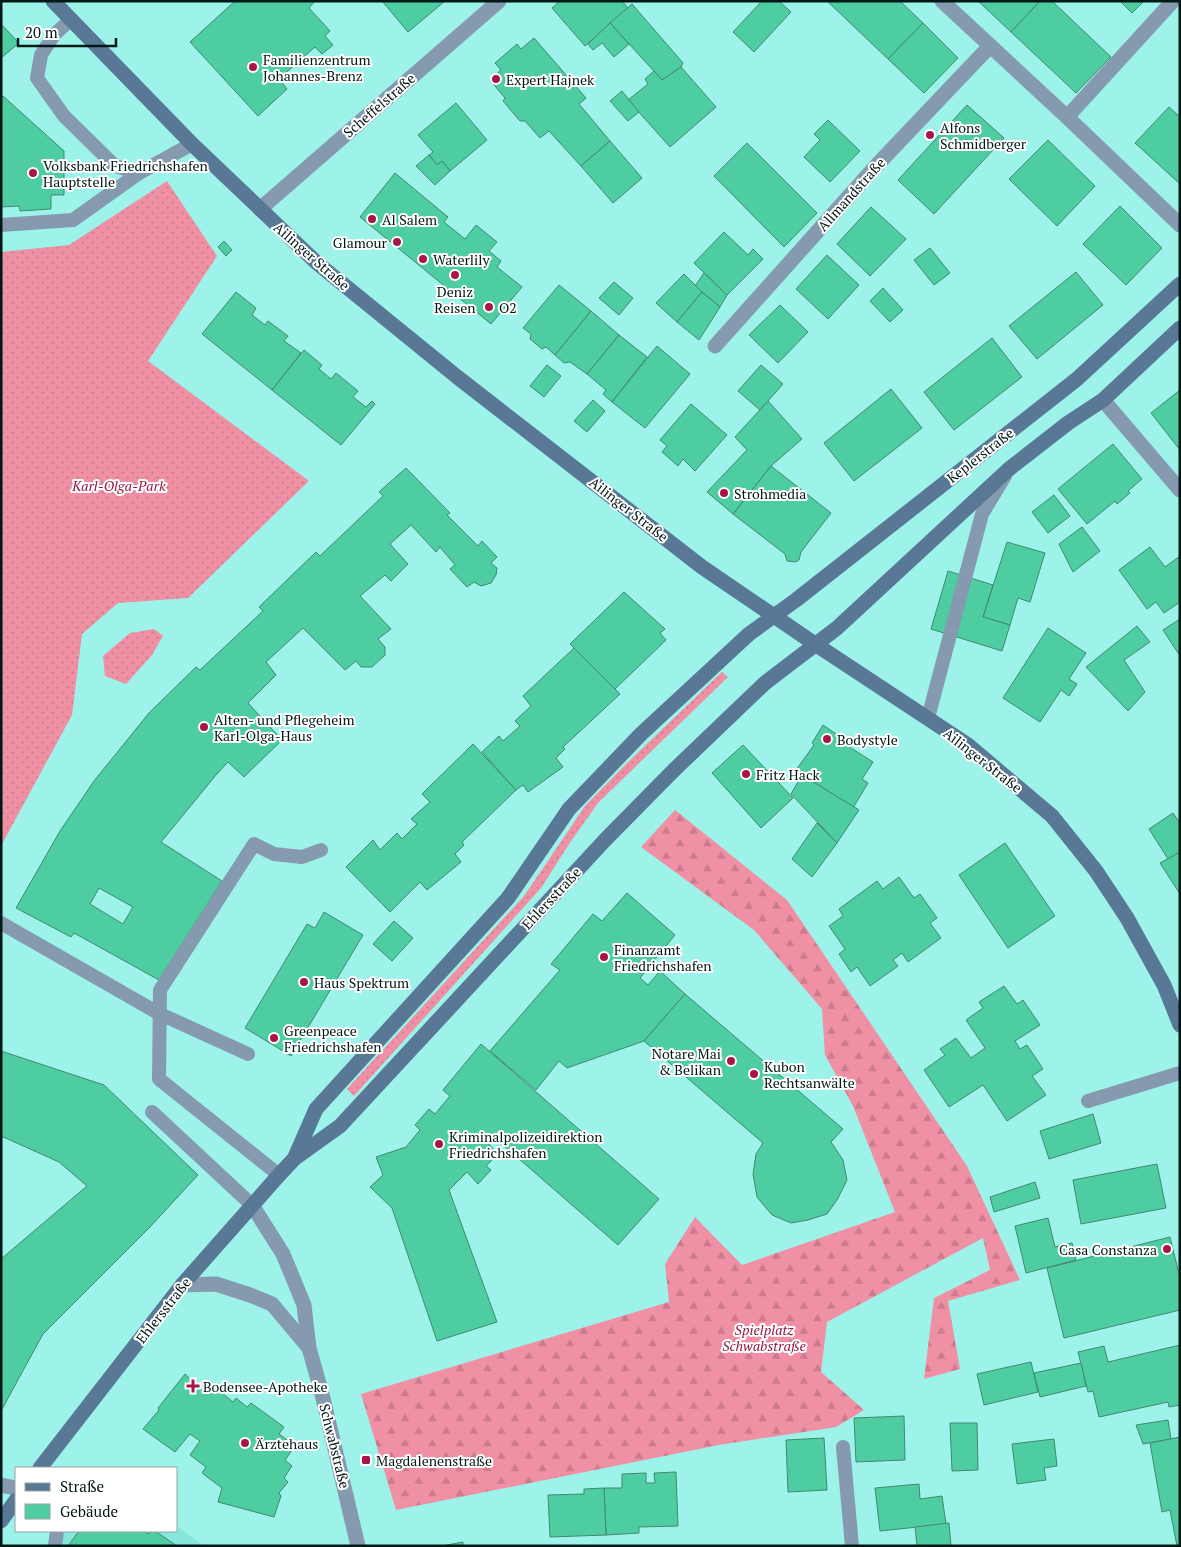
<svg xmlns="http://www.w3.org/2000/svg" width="1181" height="1547" viewBox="0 0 1181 1547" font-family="'PT Serif',serif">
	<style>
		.built { fill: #86e7dd }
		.grass { fill: url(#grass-dots) }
		.forest { fill: url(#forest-firs) }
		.building { fill: #4ecda2; stroke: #41896f; fill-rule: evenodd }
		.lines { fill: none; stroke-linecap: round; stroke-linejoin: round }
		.lane { stroke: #859aae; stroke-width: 14 }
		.street { stroke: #859aae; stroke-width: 15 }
		.secondary { stroke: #597895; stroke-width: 15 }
		.poi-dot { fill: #a8154b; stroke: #fff; stroke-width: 2 }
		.labels { text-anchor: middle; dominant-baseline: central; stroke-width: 4; stroke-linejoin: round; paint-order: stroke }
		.poi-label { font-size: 14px; fill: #001816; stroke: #fff; text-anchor: start }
		.street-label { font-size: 14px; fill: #001816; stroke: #fff }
		.park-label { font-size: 14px; font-style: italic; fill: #911c43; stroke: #fff }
	</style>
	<defs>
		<pattern id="grass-dots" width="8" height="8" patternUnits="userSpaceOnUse" patternTransform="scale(1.25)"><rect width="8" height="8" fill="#f090a4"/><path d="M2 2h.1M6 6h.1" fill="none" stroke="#cc7b8c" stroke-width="1.8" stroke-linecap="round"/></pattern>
		<pattern id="forest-firs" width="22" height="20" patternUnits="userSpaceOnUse" patternTransform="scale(1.25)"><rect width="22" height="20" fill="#f090a4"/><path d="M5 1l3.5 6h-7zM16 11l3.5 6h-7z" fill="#cc7b8c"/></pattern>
	</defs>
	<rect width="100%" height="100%" fill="#9df3e9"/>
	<path class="built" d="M176,1525L204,1546H45L56,1531H176Z"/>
	<g class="grass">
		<path d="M167,181L217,256L148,361L309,481L188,598L118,603L82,634L72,715L1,846V252L69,245Z"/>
		<path d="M154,629L163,636L152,655L126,684L105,676L103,656L130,633Z"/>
		<path d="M722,672L728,677L598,803L569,844L541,888L354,1096L347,1089L524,896L585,806L627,763Z"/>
	</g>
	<path class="forest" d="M675,810L787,900L967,1166L1020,1280L948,1301L960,1369L924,1379L934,1298L990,1270L983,1238L827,1322L821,1372L864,1410L836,1427L719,1445L396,1510L361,1394L669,1302L665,1264L695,1217L742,1265L895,1212L853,1106L825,1055L822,1009L754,930L641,847Z"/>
	<g class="building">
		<path d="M235,1H315L309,8L330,31L325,36L333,45L322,54L315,47L279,79L287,89L258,116L190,42Z"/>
		<path d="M382,1H445L408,32Z"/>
		<path d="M560,1H622L628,8L585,46L552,8Z"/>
		<path d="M762,1H779L791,12L754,52L733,32Z"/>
		<path d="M827,1H900L923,23L888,59Z"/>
		<path d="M978,1H1040L1011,32Z"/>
		<path d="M1040,1H1052L1111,57L1076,93L1011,32Z"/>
		<path d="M1120,1H1144L1132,13Z"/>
		<path d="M632,4L683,63L681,67L662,80L610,23Z"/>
		<path d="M610,23L629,44L614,57L602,43L593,50L588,44Z"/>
		<path d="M923,23L958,58L924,93L888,59Z"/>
		<path d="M1,24L19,43L1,58Z"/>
		<path d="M534,38L586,98L579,104L610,141L581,166L549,131L540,138L525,121H520L503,101L505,98L490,80L501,70L495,63L517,44L521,49Z"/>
		<path d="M681,67L716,107L670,147L628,100L648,84L645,79L654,71L662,80Z"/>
		<path d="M622,91L639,112L628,121L610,101Z"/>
		<path d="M3,96L64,151V195H51V209L20,211L19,206L1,207V98Z"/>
		<path d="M456,103L487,140L450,171L442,161L437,165L429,155L433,152L418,135Z"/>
		<path d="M967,105L1004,138L934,214L898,180Z"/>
		<path d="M1169,107L1180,117V184L1135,143Z"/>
		<path d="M828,120L860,151L830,182L804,157L820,140L814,134Z"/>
		<path d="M1048,140L1095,186L1057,226L1009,179Z"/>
		<path d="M610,141L642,178L613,203L581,166Z"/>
		<path d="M747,143L817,213L784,247L714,176Z"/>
		<path d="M429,155L437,165L442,161L450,171L435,185L416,166Z"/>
		<path d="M395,173L448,217L444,222L465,239L476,225L497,242L489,251L501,261L497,267L522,287L491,324L360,217Z"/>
		<path d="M1120,206L1162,248L1126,285L1083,244Z"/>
		<path d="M871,207L906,239L870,276L837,244Z"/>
		<path d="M724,232L748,255L753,249L763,259L727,295L694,263Z"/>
		<path d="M224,241L232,250L226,256L218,247Z"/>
		<path d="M930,248L950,273L934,285L914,260Z"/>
		<path d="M827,255L859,285L828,319L796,289Z"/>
		<path d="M1076,272L1103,305L1037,359L1009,326Z"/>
		<path d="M704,273L727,295L720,307L695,286Z"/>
		<path d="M684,274L702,292L677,322L656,303Z"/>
		<path d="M614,282L633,298L619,315L599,298Z"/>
		<path d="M559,285L591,311L555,355L546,347L542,349L530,339L531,334L523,328Z"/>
		<path d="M883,288L903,310L890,322L870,301Z"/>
		<path d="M236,292L256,308L252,315L265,325L268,321L288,336L284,341L301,353L272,390L202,334Z"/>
		<path d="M702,292L720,307L699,340L677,322Z"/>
		<path d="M780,305L808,332L778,363L749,335Z"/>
		<path d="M591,311L619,335L587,374L570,362L564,363L555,355Z"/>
		<path d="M619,335L647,357L612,402L603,394L606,390L587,374Z"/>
		<path d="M992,338L1022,377L954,430L924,392Z"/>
		<path d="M657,346L690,374L645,428L612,402Z"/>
		<path d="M304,350L322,365L319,369L331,379L336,373L358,391L353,397L366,407L372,401L375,404L341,445L272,390Z"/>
		<path d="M547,365L561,376L544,397L530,386Z"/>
		<path d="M761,365L783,384L760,410L738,391Z"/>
		<path d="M891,389L922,428L854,481L824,443Z"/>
		<path d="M1180,390V450L1151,413Z"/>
		<path d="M593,400L605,411L587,432L574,421Z"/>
		<path d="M768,401L802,439L771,466L733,514L707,492L747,450L735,437Z"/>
		<path d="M691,404L727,435L695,471L683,459L678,466L662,452L667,446L660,440Z"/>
		<path d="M1113,444L1142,479L1128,491L1130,493L1117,504L1115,501L1087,524L1058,489Z"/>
		<path d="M771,466L831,513L801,552L799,560L796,562L787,561L785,554L733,514Z"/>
		<path d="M406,468L450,513L447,515L478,546L482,541L497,557L491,563L497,568L496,575L491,583L481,586L474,582L467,587L450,569L455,565L440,547L436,552L411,525L390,544L408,564L391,581L385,575L360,596L391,629L378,639L385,647V655L372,667H361L356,661L345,670L303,628L266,662L276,675L248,703L282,740L244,777L228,762L216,775L161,842L222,881L159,980L74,933L71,937L16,908L60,831L94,781L149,713L196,667L200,670L263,611L259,607L316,552L320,556L383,496L379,492ZM99,888L133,907L123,924L90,904Z"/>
		<path d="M1054,495L1070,516L1048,533L1032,512Z"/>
		<path d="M1082,527L1100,551L1073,572L1059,544Z"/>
		<path d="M1007,542L1045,553L1030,602L1018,598L1010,625L983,617Z"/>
		<path d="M1150,547L1165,567L1180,556V602L1164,613L1156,602L1147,609L1119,570Z"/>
		<path d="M948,571L993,585L983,617L1010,625L1002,651L931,629Z"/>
		<path d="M624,592L665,629L660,633L666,640L615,689L570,644Z"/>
		<path d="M1180,619V656L1163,630Z"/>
		<path d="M1137,626L1150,642L1124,660L1145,692L1128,711L1086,667Z"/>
		<path d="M1048,628L1086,653L1069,679L1077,684L1069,696L1061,690L1040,722L1003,698Z"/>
		<path d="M574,648L620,694L563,747L565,749L556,758L563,767L528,792L523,785L516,790L482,752L499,736L503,741L520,726L515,721L531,706L523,696Z"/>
		<path d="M823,725L842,738L840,741L873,762L862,779L868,783L853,808L796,770L814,745L812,743Z"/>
		<path d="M473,744L516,790L462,842L464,845L455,854L461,862L427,890L420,882L390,912L346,867L373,840L380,850L397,833L402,839L417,824L411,819L430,802L422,794Z"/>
		<path d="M743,745L793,798L761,828L712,773Z"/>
		<path d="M802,775L859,810L837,843L791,794Z"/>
		<path d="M1173,813L1180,823V852L1168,859L1149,829Z"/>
		<path d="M817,823L837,843L812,877L792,859Z"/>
		<path d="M1005,843L1055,916L1008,948L959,875Z"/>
		<path d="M1180,852V894L1160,863Z"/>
		<path d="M899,877L914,898L920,894L937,918L930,923L941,938L908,962L902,953L893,960L898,966L870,986L857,967L851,972L839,954L845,949L829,926L843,916L839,909L877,881L883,889Z"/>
		<path d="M627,893L675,935L640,978L648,985L660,971L685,994L644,1041L567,1068L559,1061L536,1090L490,1051L560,970L551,964L593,914L602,921Z"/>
		<path d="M324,912L363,935L291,1056L245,1028L307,924L315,928Z"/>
		<path d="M394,921L413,938L392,961L373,944Z"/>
		<path d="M1004,986L1017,1004L1023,1000L1040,1025L1015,1041L1020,1049L1027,1045L1043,1069L1032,1076L1046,1095L1007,1121L983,1085L949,1107L924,1070L945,1055L940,1049L956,1038L971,1058L985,1048L966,1020L983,1008L979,1002Z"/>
		<path d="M685,994L843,1129L831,1142L843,1160L847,1180L837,1200L827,1214L808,1220L791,1223L772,1215L757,1197L753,1174L756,1154L763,1143L644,1041Z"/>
		<path d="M481,1044L659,1199L618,1245L495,1138L489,1144L494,1150L495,1157L486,1166L491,1170L478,1184L467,1172L449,1190L497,1322L437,1341L392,1208L370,1187L383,1175L376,1157L406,1147L420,1130L415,1125L429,1109L435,1114L450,1096L443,1090Z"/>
		<path d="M1,1051L104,1085L198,1175L150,1227L43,1334L1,1411V1259L87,1186L59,1162L1,1136Z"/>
		<path d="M1093,1114L1101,1143L1049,1159L1040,1131Z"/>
		<path d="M1157,1164L1166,1208L1081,1224L1073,1180Z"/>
		<path d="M1035,1182L1040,1198L994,1212L990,1197Z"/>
		<path d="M1048,1218L1055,1247L1072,1243L1076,1260L1026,1273L1015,1226Z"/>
		<path d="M1170,1237L1180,1278V1310L1064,1338L1047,1268Z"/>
		<path d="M1180,1345V1405L1169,1407L1168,1402L1099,1417L1093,1391L1088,1392L1078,1352L1104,1346L1108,1362Z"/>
		<path d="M1031,1362L1038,1392L984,1405L977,1374Z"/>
		<path d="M1081,1363L1086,1386L1040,1397L1034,1373Z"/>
		<path d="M185,1374L204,1392L211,1384L233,1402L236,1398L247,1407L251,1403L284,1427L279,1434L295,1446L285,1460L292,1466L284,1478L288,1482L279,1493L281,1496L274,1517L218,1502L222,1488L202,1473L206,1467L190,1455L200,1441L190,1434L175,1452L143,1429L159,1410L158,1408Z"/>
		<path d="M904,1416L905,1460L856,1462L854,1418Z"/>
		<path d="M1168,1420L1171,1439L1143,1444L1136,1425Z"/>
		<path d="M950,1423H977L978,1470L952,1471Z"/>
		<path d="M1180,1437V1546H1177L1170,1510L1162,1512L1150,1443Z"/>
		<path d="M824,1438L827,1490L788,1492L786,1440Z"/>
		<path d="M1054,1439L1057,1466L1044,1468L1046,1480L1017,1484L1012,1444Z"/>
		<path d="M676,1472L678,1526L639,1527V1533L606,1535L604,1488H622V1474L646,1473V1483H655L654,1473Z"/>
		<path d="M919,1484L920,1499L942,1496L946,1524L880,1531L875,1488Z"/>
		<path d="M604,1488L606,1535L550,1537L548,1495L584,1494V1489Z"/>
		<path d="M949,1523L951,1546H917L915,1527Z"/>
		<path d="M79,1531H143L148,1534L152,1531H155L177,1546H68Z"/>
		<path d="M463,1542V1546H442Z"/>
	</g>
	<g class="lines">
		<g class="lane">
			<path d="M70,20L54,35L41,55L37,78L64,116L115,166L139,173L192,144"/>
			<path d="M1,225L73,220L139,173"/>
			<path d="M928,718L982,514L1005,476"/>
			<path d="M1,923L160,1014L248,1054"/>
			<path d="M1088,1101L1180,1073"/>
			<path d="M152,1112L252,1205"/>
			<path d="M279,1175L159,1079L160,990L254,844L274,854L302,857L321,850"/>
			<path d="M843,1447L852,1546"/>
			<path d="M55,1546L57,1531"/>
		</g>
		<g class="street">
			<path d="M942,1L1067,117L1180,225"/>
			<path d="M1067,117L1173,1"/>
			<path d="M260,209L499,1"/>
			<path d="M715,346L876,166L990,46"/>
			<path d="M1103,400L1180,490"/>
			<path d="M252,1205L283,1254L304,1305L309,1348L322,1394L358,1546"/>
			<path d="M182,1285L216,1284L250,1295L272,1304L309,1348"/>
			<path d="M1,1485L16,1488"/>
		</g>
		<g class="secondary">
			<path d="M53,1L192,144L317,263L456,376L702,567L815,644L968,745L1052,816L1096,871L1127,918L1164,985L1180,1025"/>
			<path d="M295,1157L316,1109L508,898L569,809L641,734L749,634L796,600L1077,379L1180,284"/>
			<path d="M40,1468L182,1285L279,1175L294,1159L340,1126L605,840L674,770L765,683L837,628L1009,469L1068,423L1103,400L1180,328"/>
			<path d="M1,1521L16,1500"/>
		</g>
	</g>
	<g class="poi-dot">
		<circle cx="253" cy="67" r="5"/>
		<circle cx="496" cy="79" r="5"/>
		<circle cx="930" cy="135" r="5"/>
		<circle cx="33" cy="173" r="5"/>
		<circle cx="372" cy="219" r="5"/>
		<circle cx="397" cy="242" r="5"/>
		<circle cx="423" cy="259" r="5"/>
		<circle cx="455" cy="275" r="5"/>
		<circle cx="489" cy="307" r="5"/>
		<circle cx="724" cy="493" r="5"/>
		<circle cx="204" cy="727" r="5"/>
		<circle cx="827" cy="739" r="5"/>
		<circle cx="746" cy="774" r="5"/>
		<circle cx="604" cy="957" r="5"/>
		<circle cx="304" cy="982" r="5"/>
		<circle cx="274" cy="1038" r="5"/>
		<circle cx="731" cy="1061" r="5"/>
		<circle cx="754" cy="1074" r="5"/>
		<circle cx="439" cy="1144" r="5"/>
		<circle cx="1167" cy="1249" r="5"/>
		<path d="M190.5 1378.5h5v5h5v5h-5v5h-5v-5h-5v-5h5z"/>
		<circle cx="245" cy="1443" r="5"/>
		<rect x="361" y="1455" width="10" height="10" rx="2.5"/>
	</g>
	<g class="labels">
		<g class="poi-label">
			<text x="263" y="59">Familienzentrum<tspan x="263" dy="16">Johannes-Brenz</tspan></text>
			<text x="506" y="79">Expert Hajnek</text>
			<text x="940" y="127">Alfons<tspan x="940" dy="16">Schmidberger</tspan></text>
			<text x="43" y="165">Volksbank Friedrichshafen<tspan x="43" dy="16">Hauptstelle</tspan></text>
			<text x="382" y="219">Al Salem</text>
			<text x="387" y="242" text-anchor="end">Glamour</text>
			<text x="433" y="259">Waterlily</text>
			<text x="455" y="291" text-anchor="middle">Deniz<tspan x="455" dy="16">Reisen</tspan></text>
			<text x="499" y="307">O2</text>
			<text x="734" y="493">Strohmedia</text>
			<text x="214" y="719">Alten- und Pflegeheim<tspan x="214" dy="16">Karl-Olga-Haus</tspan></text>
			<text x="837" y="739">Bodystyle</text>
			<text x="756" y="774">Fritz Hack</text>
			<text x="614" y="949">Finanzamt<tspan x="614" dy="16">Friedrichshafen</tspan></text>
			<text x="314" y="982">Haus Spektrum</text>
			<text x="284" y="1030">Greenpeace<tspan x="284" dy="16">Friedrichshafen</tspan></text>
			<text x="721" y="1053" text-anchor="end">Notare Mai<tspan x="721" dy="16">&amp; Belikan</tspan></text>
			<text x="764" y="1066">Kubon<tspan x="764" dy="16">Rechtsanwälte</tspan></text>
			<text x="449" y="1136">Kriminalpolizeidirektion<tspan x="449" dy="16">Friedrichshafen</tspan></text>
			<text x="1157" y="1249" text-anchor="end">Casa Constanza</text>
			<text x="203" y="1386">Bodensee-Apotheke</text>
			<text x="255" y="1443">Ärztehaus</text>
			<text x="376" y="1460">Magdalenenstraße</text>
		</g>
		<g class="street-label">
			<text transform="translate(379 105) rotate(-41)">Scheffelstraße</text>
			<text transform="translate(851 194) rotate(-48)">Allmandstraße</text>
			<text transform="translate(312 256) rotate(41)">Ailinger Straße</text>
			<text transform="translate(980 455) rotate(-38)">Keplerstraße</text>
			<text transform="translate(629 509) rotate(38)">Ailinger Straße</text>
			<text transform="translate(983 760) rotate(38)">Ailinger Straße</text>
			<text transform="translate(551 898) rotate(-47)">Ehlersstraße</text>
			<text transform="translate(163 1310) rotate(-52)">Ehlersstraße</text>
			<text transform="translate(335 1446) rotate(76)">Schwabstraße</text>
		</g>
		<g class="park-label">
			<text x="119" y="485">Karl-Olga-Park</text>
			<text x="764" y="1329">Spielplatz<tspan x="764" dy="16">Schwabstraße</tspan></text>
		</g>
	</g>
	<rect width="1181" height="1547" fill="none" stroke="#001816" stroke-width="5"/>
	<rect x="15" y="1467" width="162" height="65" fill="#ffffff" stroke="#99a3a2"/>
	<rect x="25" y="1483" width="25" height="8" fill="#597895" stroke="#99a3a2"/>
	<text x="60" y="1492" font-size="15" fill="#001816">Straße</text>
	<rect x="25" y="1504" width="25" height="15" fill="#4ecda2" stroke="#99a3a2"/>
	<text x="60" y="1517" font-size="15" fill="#001816">Gebäude</text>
	<path d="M18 38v8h98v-8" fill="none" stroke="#001816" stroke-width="2.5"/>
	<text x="25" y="38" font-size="15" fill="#001816" stroke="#ffffff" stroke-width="4" paint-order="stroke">20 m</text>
</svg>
